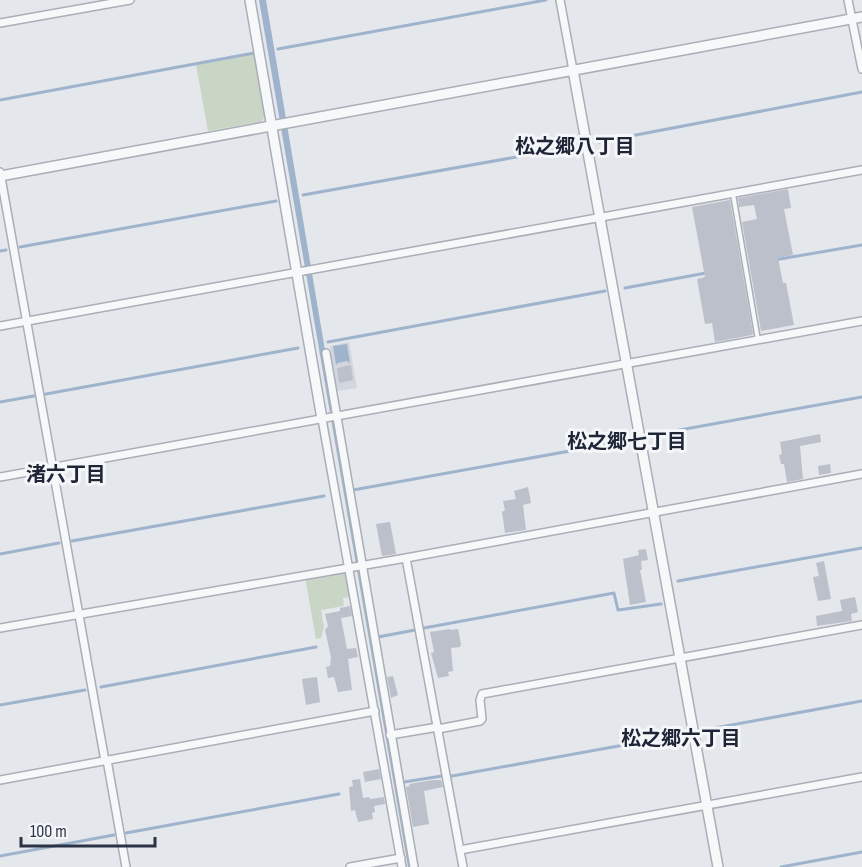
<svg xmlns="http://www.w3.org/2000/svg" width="862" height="867" viewBox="0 0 862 867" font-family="'Sofia Sans Condensed','Noto Sans JP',sans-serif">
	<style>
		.built { fill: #d2d6de }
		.green { fill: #c9d6c5 }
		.water { fill: #9fb4cc }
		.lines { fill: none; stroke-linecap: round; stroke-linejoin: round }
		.stream { stroke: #9fb4cc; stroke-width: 3 }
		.building { fill: #bbc0ca }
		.service-casing { stroke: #a9aeb7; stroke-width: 7 }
		.minor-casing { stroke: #a9aeb7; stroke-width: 10 }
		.tertiary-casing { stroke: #a9aeb7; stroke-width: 12 }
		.service { stroke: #f7f8fa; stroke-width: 4 }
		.minor { stroke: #f7f8fa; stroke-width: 7 }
		.tertiary { stroke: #f7f8fa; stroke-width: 9 }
		.labels { text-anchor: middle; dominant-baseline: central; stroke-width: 6; stroke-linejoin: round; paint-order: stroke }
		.neighbourhood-label { font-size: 20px; font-weight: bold; fill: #1d2536; stroke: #f4f6f9 }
	</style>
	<rect width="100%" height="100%" fill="#e4e7ec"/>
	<path class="built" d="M349,342L357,388L337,391L330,346Z"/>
	<g class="green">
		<path d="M254,54L265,116L261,122L208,131L196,65Z"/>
		<path d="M342,571L346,573L350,597L343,598L344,606L321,610L324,627L321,638L316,639L305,577Z"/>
	</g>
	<g class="water">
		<path d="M259,0H266L412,867H408Z"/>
		<path d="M347,344L350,363L347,361L338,363L336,365L333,346Z"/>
	</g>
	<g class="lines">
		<g class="stream">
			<path d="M278,49L546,0"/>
			<path d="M0,100L254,53"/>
			<path d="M599,142L862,92"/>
			<path d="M303,195L578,146"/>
			<path d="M20,247L276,201"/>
			<path d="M0,251L6,250"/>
			<path d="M774,260L862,245"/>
			<path d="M625,288L706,273"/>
			<path d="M328,342L605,291"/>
			<path d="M46,394L298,348"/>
			<path d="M0,402L34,396"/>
			<path d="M652,435L862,397"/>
			<path d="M353,490L631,440"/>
			<path d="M72,541L324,496"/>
			<path d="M0,554L59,543"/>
			<path d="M678,581L862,548"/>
			<path d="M424,628L614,593L618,610L661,604"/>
			<path d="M378,637L415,630"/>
			<path d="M101,687L316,647"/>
			<path d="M0,705L85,690"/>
			<path d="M704,730L862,701"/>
			<path d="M452,776L685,734"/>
			<path d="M404,782L442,776"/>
			<path d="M126,833L339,794"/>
			<path d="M0,856L114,835"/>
			<path d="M781,867L862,852"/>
		</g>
	</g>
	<g class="building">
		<path d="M788,189L791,208L784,209L793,255L778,258L783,283H786L794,325L761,331L742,222L757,219L754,205L739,207L738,198Z"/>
		<path d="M730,200L753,333L752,335L715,342L712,323L705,324L697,279L705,277L692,207Z"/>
		<path d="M351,365L353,380L339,383L337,368Z"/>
		<path d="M820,434L821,442L800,446L803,479L787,482L784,464H781L779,455L782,454L780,442Z"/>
		<path d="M830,464L831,473L819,475L818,466Z"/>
		<path d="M528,487L531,503L523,505L526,530L505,533L502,512L505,510L503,501L516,499L514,491Z"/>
		<path d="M390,522L396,554L382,556L376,524Z"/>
		<path d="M646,549L648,560L641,561L642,570H640L646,602L630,605L623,559L639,555L638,550Z"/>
		<path d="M824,561L831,599L818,601L813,577L819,576L816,563Z"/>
		<path d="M855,597L858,612L851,614L852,621L817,626L816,616L842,611L840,600Z"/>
		<path d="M350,606L352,616L341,618L347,649L356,648L358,657L348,659L352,690L338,692L334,677L328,678L326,667L330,666L331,657L325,630L328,626L325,614L340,611V608Z"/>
		<path d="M450,629V630L458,629L461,644L460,647L451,648L453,671L448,672L449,676L438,678L431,653L434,652L430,632Z"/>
		<path d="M393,676L398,695L391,698L387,677Z"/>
		<path d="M317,677L320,702L306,705L302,679Z"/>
		<path d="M379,769L381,779L365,782L363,772Z"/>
		<path d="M360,779L363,798L369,797L370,799L384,797L385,804L374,806L375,812L372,813L373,819L358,822L355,810L351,811L349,787L353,786L352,780Z"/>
		<path d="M433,780H441L443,787L424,791L429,824L413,827L406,787L410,786L409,784Z"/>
	</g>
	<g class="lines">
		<g class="service-casing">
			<path id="service" d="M733,194L758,340"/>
		</g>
		<g class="minor-casing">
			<g id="minor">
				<path d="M560,0L573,70"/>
				<path d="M848,0L862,69"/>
				<path d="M0,23L130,0"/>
				<path d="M0,172L105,761"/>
				<path d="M0,326L862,170"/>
				<path d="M326,353L414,867"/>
				<path d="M322,419L402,867"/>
				<path d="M0,477L862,321"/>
				<path d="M406,558L463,867"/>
				<path d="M0,628L406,558L862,474"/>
				<path d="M438,729L480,721L482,719L480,700L482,694L862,625"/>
				<path d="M390,735L438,727"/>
				<path d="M107,760L126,867"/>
				<path d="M0,780L375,711"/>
				<path d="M460,850L862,777"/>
				<path d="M350,867L401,858"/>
			</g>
		</g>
		<g class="tertiary-casing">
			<g id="tertiary">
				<path d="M250,0L322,419"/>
				<path d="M573,70L718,867"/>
				<path d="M0,176L862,17"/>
			</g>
		</g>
		<use href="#service" class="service"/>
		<use href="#minor" class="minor"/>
		<use href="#tertiary" class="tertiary"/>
	</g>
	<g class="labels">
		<g class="neighbourhood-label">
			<text x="575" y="147">松之郷八丁目</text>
			<text x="627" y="442">松之郷七丁目</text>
			<text x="66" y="475">渚六丁目</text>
			<text x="681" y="739">松之郷六丁目</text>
		</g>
	</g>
	<path d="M21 837v9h134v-9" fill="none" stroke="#2b3445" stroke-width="3"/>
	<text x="30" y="837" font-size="18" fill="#2b3445" stroke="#f4f6f9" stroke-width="4.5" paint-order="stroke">100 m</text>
</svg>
